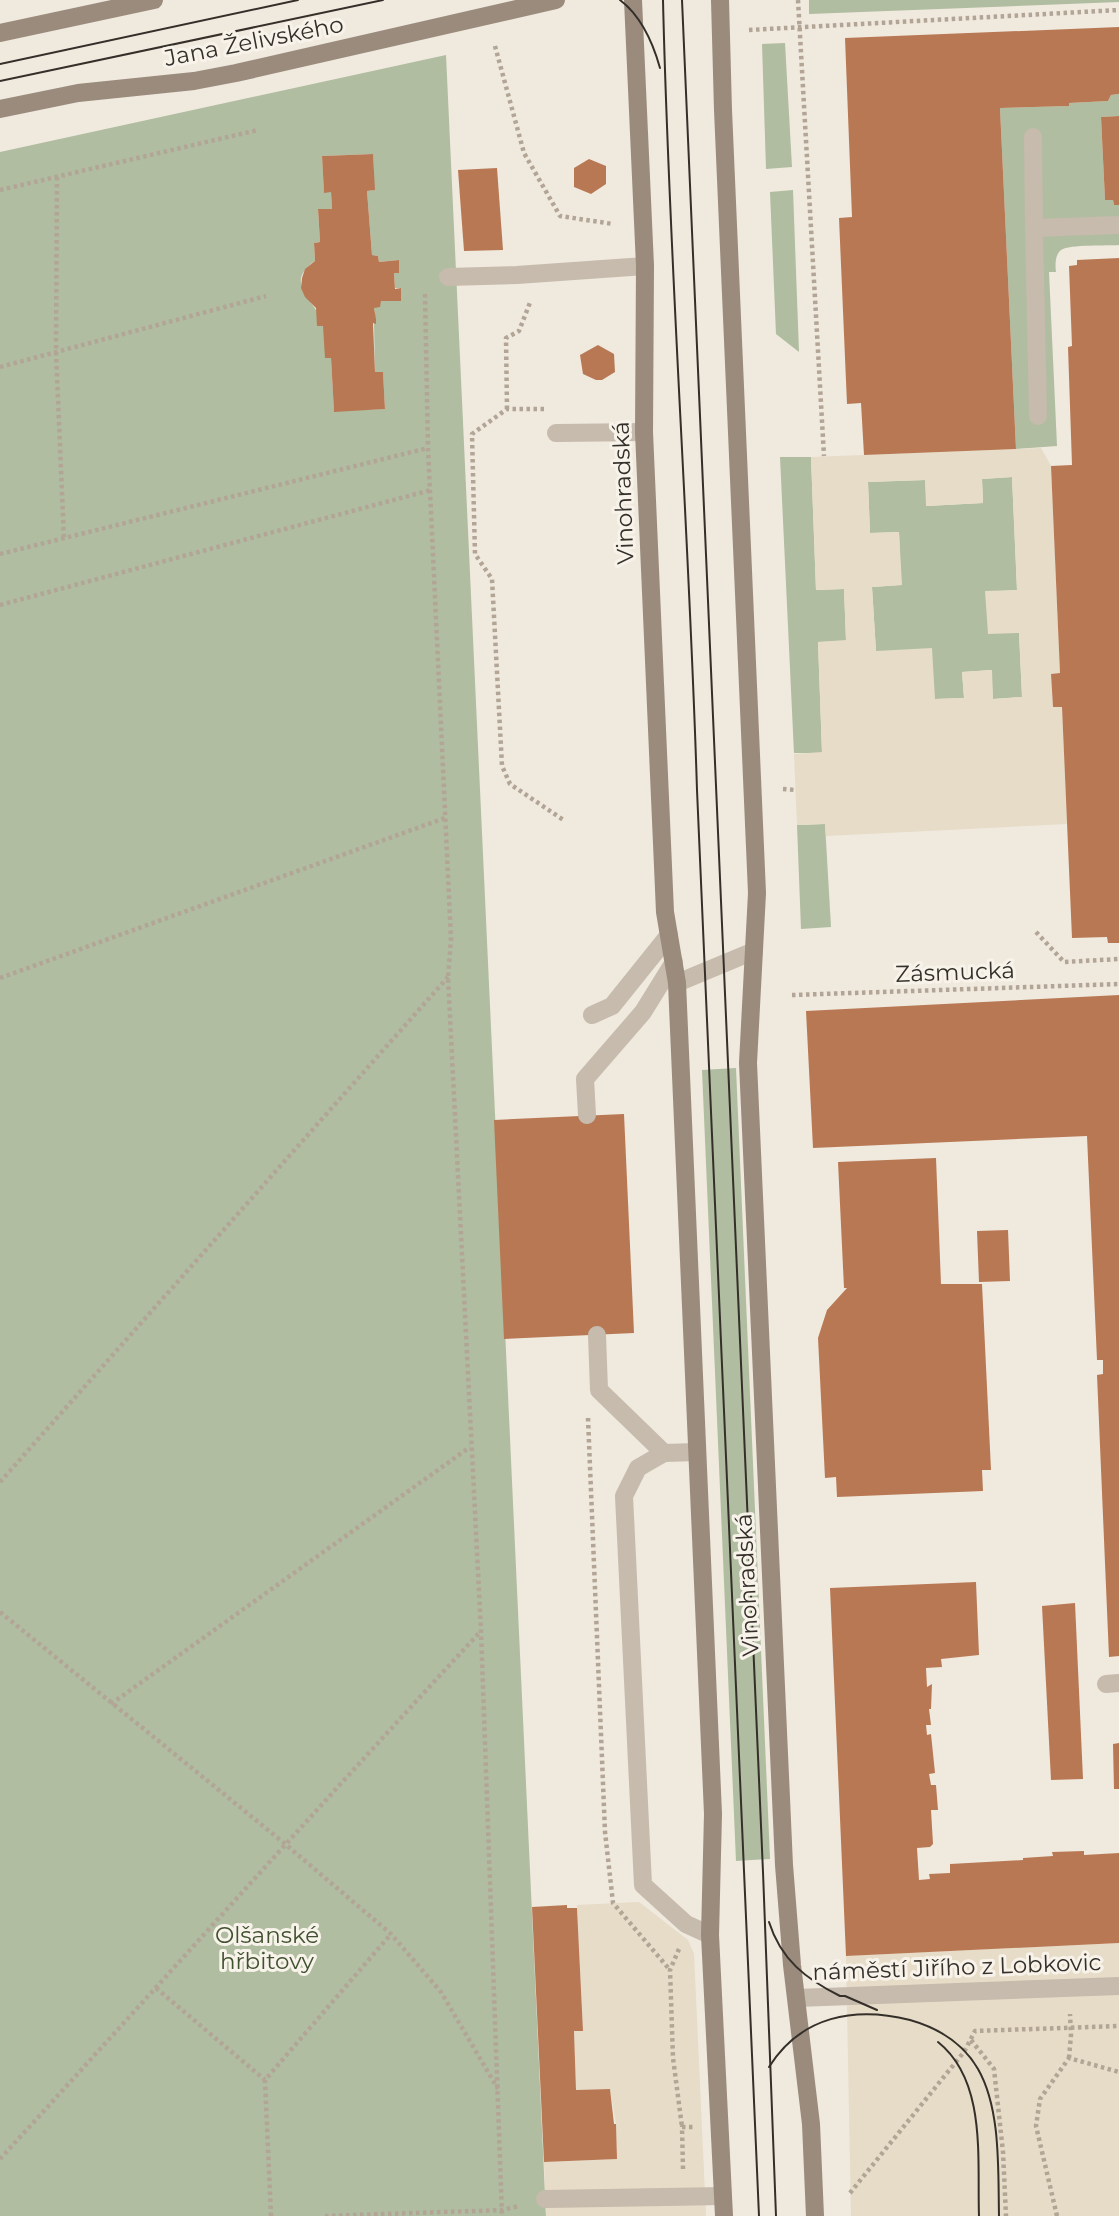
<svg xmlns="http://www.w3.org/2000/svg" width="1119" height="2216" viewBox="0 0 1119 2216" font-family="Montserrat,sans-serif">
	<style>
		.green { fill: #b0bda0; fill-rule: evenodd }
		.plaza { fill: #e6dcc7; fill-rule: evenodd }
		.building { fill: #b87854 }
		.lines { fill: none; stroke-linecap: round; stroke-linejoin: round }
		.path { stroke: #b2a596; stroke-width: 4.5; stroke-dasharray: 3.5 3.5; stroke-linecap: butt }
		.service { stroke: #c6bbac; stroke-width: 18 }
		.minor { stroke: #c6bbac; stroke-width: 18 }
		.tertiary { stroke: #c6bbac; stroke-width: 18 }
		.secondary { stroke: #9a8b7d; stroke-width: 18 }
		.tram { stroke: #352f2a; stroke-width: 2 }
		.labels { text-anchor: middle; dominant-baseline: central; stroke-width: 6; stroke-linejoin: round; paint-order: stroke }
		.street-label { font-size: 23px; fill: #352f2a; stroke: #f8f3ea }
		.park-label { font-size: 23px; fill: #415130; stroke: #f8f3ea }
	</style>
	<rect width="100%" height="100%" fill="#f0e9de"/>
	<g class="green">
		<path d="M809,0H1119V2L809,14Z"/>
		<path d="M785,43L792,167L766,169L762,44Z"/>
		<path d="M446,55L546,2216H0V152ZM373,154L374,190L367,191L372,255L378,256L379,262L399,260V272L394,273L395,288H401V301H381L374,308L376,323H374L375,372L383,373L385,409L334,411L331,358H325C325,347 326,334 323,323C316,301 282,283 315,261L314,243L320,242L318,210L332,209L331,192H324L322,156Z"/>
		<path d="M1119,94V116L1101,117L1105,200H1113L1114,205H1119V245C1107,246 1070,244 1061,250C1055,255 1055,265 1056,272H1049L1057,446L1016,449L1000,108L1069,106V103L1108,101L1111,95Z"/>
		<path d="M793,190L799,352L776,334L770,192Z"/>
		<path d="M780,457H811L816,590L844,589L846,641L818,642L822,753H794Z"/>
		<path d="M1012,477L1017,590L986,592L1019,633L1022,697L993,699L991,670L962,672L964,698L935,699L876,651L872,587L901,585L899,532L870,533L868,482L925,480L927,506L983,503L982,479Z"/>
		<path d="M825,824L831,927L801,929L797,825Z"/>
		<path d="M736,1068L770,1859L736,1861L702,1070Z"/>
	</g>
	<g class="plaza">
		<path d="M1041,448L1051,466L1060,673L1051,674L1053,707H1062L1067,824L826,836L825,824L797,825L794,754L822,752L818,642L846,640L844,589L816,590L811,457ZM1012,477L1017,590L985,591L988,634L1019,633L1022,697L993,699L992,670L962,672L964,698L935,699L932,648L876,651L872,587L902,585L899,532L870,533L868,482L925,480L926,506L983,503L982,479Z"/>
		<path d="M639,1902L688,1940L694,1954L706,2216H546L544,2162L617,2159L616,2124L610,2089L576,2090L574,2031H583L577,1905Z"/>
		<path d="M1119,1943V2216H851L846,1956Z"/>
	</g>
	<g class="building">
		<path d="M1119,27V94L1111,95L1108,101L1069,103V106L1000,108L1016,449L864,455L861,403L847,404L839,218L852,217L845,38Z"/>
		<path d="M1119,116V205H1114L1113,200H1105L1101,117Z"/>
		<path d="M373,154L375,190L367,191L372,255L378,256L379,262L399,260V273H394L395,289L401,288V301H381L380,307L374,308L376,319V324L373,323L375,372H383L385,409L334,412L331,358H325L323,326H317L316,308L305,297L301,288L302,278L305,269L315,261L314,243L320,242L318,209H332L331,192L324,193L322,156Z"/>
		<path d="M589,159L606,166V184L591,194L574,187V168Z"/>
		<path d="M497,168L503,250L464,251L458,170Z"/>
		<path d="M1119,258V943H1108L1107,937L1072,938L1062,707H1053L1051,674L1060,673L1051,466L1072,465L1068,347L1072,346L1069,266L1077,265V260Z"/>
		<path d="M598,345L614,354L615,372L602,380H596L583,374L580,355Z"/>
		<path d="M1119,995V1656L1109,1657L1097,1375L1103,1374V1360H1097L1087,1136L813,1148L806,1011Z"/>
		<path d="M624,1114L634,1333L504,1339L494,1120Z"/>
		<path d="M936,1158L941,1284H982L991,1470H982L983,1491L837,1497L836,1477L825,1478L818,1338L827,1310L847,1288H844L838,1162Z"/>
		<path d="M1008,1230L1010,1281L979,1282L977,1231Z"/>
		<path d="M976,1582L979,1655L941,1659L942,1667L926,1668L927,1687L932,1684L931,1709H929L931,1725H926L927,1735L931,1734L935,1773L929,1774L931,1785H936L938,1810H931L933,1844L930,1847L917,1848L919,1880L930,1879L929,1874L950,1873V1864L1023,1860V1858L1053,1856L1052,1852L1084,1851V1855L1119,1853V1943L846,1956L830,1588Z"/>
		<path d="M1075,1603L1083,1779L1051,1780L1042,1606Z"/>
		<path d="M1119,1743V1789H1114L1113,1744Z"/>
		<path d="M567,1905V1908H577L583,2031H574L576,2090L610,2089L614,2124H616L617,2159L544,2162L532,1907Z"/>
	</g>
	<g class="lines">
		<g class="path">
			<path d="M798,0L824,456"/>
			<path d="M749,30L1119,10"/>
			<path d="M495,46L524,153L560,216L613,224"/>
			<path d="M57,177L56,352L64,540"/>
			<path d="M0,190L258,130"/>
			<path d="M425,294L428,448L451,939L448,977L481,1631L502,2216"/>
			<path d="M0,367L266,296"/>
			<path d="M507,409L506,338L519,331L531,300"/>
			<path d="M544,409H507L472,434L475,554L492,579L502,766L510,784L565,821"/>
			<path d="M0,554L428,448"/>
			<path d="M0,605L431,490"/>
			<path d="M783,789L795,790"/>
			<path d="M1036,932L1064,962L1119,959"/>
			<path d="M0,978L445,818"/>
			<path d="M792,995L1119,984"/>
			<path d="M588,1418L605,1832L613,1903L670,1970"/>
			<path d="M0,1482L448,977"/>
			<path d="M0,1612L284,1843L391,1934L441,1992L498,2089"/>
			<path d="M111,1704L470,1447"/>
			<path d="M679,1949L670,1970L673,2058L682,2127"/>
			<path d="M156,1988L265,2080"/>
			<path d="M971,2040L994,2069L1003,2152L1006,2216"/>
			<path d="M1069,2058L1071,2035L1070,2014"/>
			<path d="M0,2159C160,1984 319,1806 480,1632"/>
			<path d="M683,2169L682,2127H694"/>
			<path d="M850,2193L964,2052L975,2031L1119,2026"/>
			<path d="M271,2216L265,2080L391,1934"/>
			<path d="M325,2216L502,2210L519,2206"/>
			<path d="M1057,2216L1036,2126L1040,2099L1069,2058L1119,2072"/>
		</g>
		<g class="service">
			<path d="M1033,137L1034,228"/>
			<path d="M448,277L517,275L645,266"/>
			<path d="M1038,416L1034,228L1119,225"/>
			<path d="M556,433L644,432"/>
			<path d="M592,1015L612,1006L669,935"/>
			<path d="M587,1115L585,1079L643,1012L674,962"/>
			<path d="M597,1335L599,1390L664,1453L697,1452"/>
			<path d="M664,1453L638,1468L624,1496L643,1885L686,1924L710,1935"/>
			<path d="M1106,1684L1119,1683"/>
			<path d="M545,2199L723,2196"/>
		</g>
		<path class="minor" d="M797,1998L1119,1986"/>
		<path class="tertiary" d="M677,983L754,951"/>
		<g class="secondary">
			<path d="M633,0L645,266L644,432L665,912L677,983L713,1814L710,1935L724,2216"/>
			<path d="M720,0L723,110L757,893L748,1063L784,1865L792,1965L811,2124L815,2216"/>
			<path d="M0,33L154,0"/>
			<path d="M0,109L78,93L194,81L236,73L556,0"/>
		</g>
		<g class="tram">
			<path d="M620,0C641,16 653,43 660,68"/>
			<path d="M663,0C669,264 689,527 697,790L759,2216"/>
			<path d="M682,0L763,1872L776,2216"/>
			<path d="M0,64L298,0"/>
			<path d="M0,81L383,0"/>
			<path d="M769,1922C781,1960 806,1979 840,1996H845L877,2010"/>
			<path d="M938,2042C987,2081 977,2159 979,2216"/>
			<path d="M769,2067C801,2016 855,2006 910,2020C938,2028 963,2043 978,2069C1001,2109 998,2170 999,2216"/>
		</g>
	</g>
	<g class="labels">
		<g class="street-label">
			<text transform="translate(254 41) rotate(-11)">Jana Želivského</text>
			<text transform="translate(623 493) rotate(-92)">Vinohradská</text>
			<text transform="translate(955 972) rotate(-2)">Zásmucká</text>
			<text transform="translate(747 1585) rotate(-93)">Vinohradská</text>
			<text transform="translate(957 1967) rotate(-2)">náměstí Jiřího z Lobkovic</text>
		</g>
		<g class="park-label">
			<text x="267" y="1935">Olšanské<tspan x="267" dy="26">hřbitovy</tspan></text>
		</g>
	</g>
</svg>
